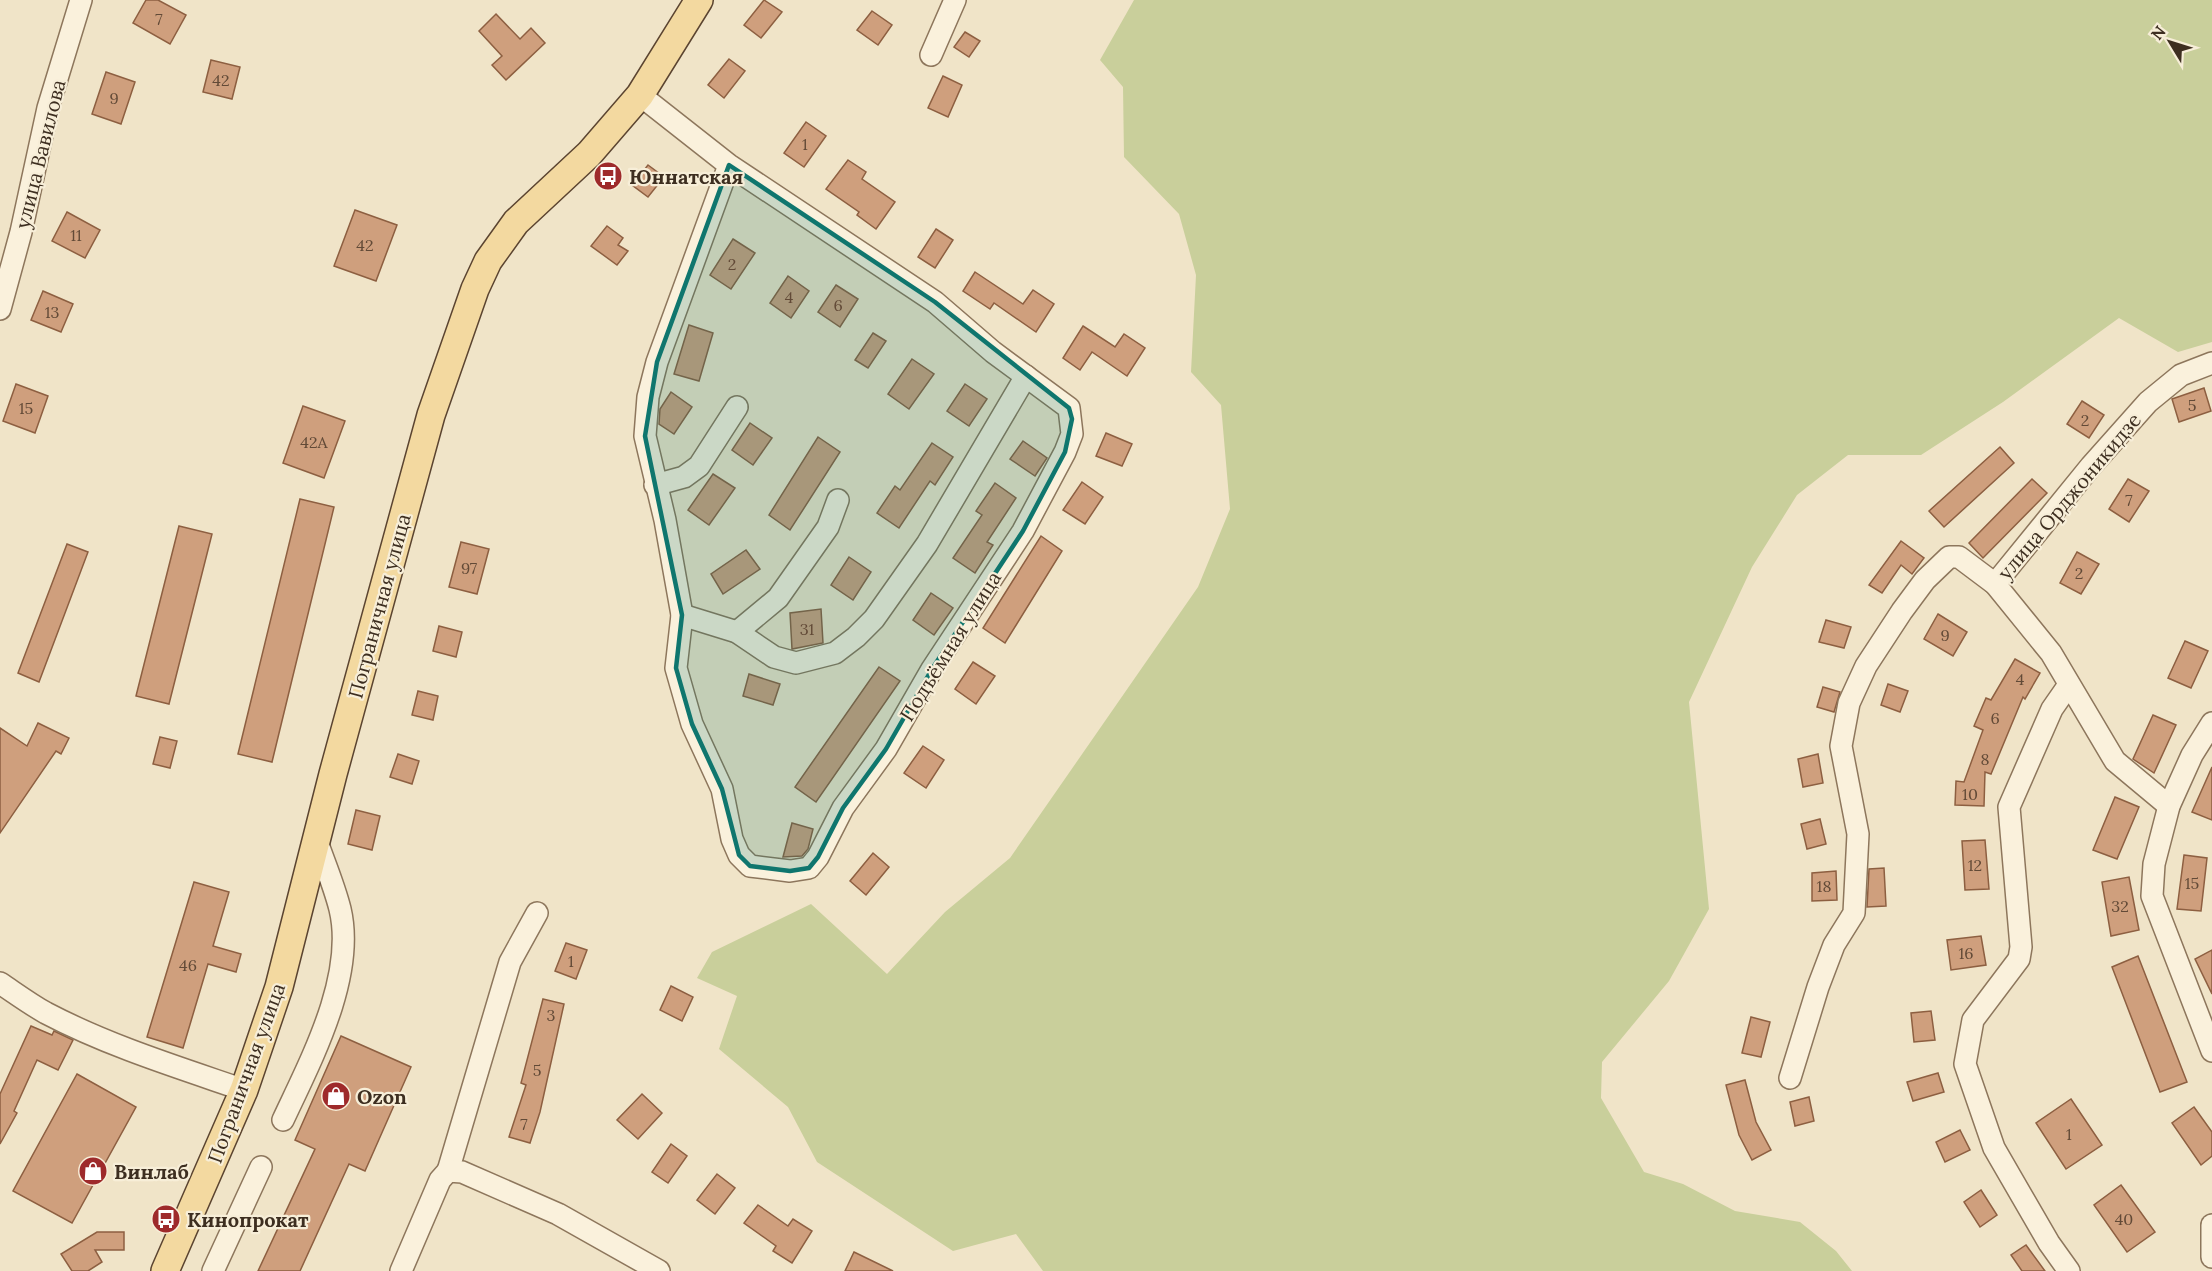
<svg xmlns="http://www.w3.org/2000/svg" width="2212" height="1271" viewBox="0 0 2212 1271" font-family="Lora,serif">
	<style>
		.green { fill: #c9cf9b }
		.building { fill: #cf9f7d; stroke: #8d5f41; stroke-width: 1.5 }
		.lines { fill: none; stroke-linecap: round; stroke-linejoin: round }
		.minor-casing { stroke: #8d765c; stroke-width: 24 }
		.major-casing { stroke: #5b4430; stroke-width: 30 }
		.minor { stroke: #faf1dc; stroke-width: 21 }
		.major { stroke: #f3d9a0; stroke-width: 27 }
		.marked { fill: #0f766e; fill-opacity: 0.2; stroke: #0f766e; stroke-width: 4.5; stroke-linejoin: round }
		.labels { text-anchor: middle; dominant-baseline: central; stroke-width: 4.5; stroke-linejoin: round; paint-order: stroke }
		.number-label { font-size: 16px; fill: #624a37 }
		.street-label { font-size: 20px; fill: #3d2e20; stroke: #f7eed8 }
		.poi-label { font-size: 20px; font-weight: bold; fill: #3d2e20; stroke: #f7eed8; text-anchor: start }
	</style>
	<rect width="100%" height="100%" fill="#f0e4c8"/>
	<path class="green" d="M1134,0H2212V342L2178,352L2119,318L2003,402L1921,455H1848L1797,495L1752,567L1689,702L1709,909L1669,981L1602,1062L1601,1098L1644,1172L1683,1184L1735,1211L1800,1222L1836,1251L1852,1271H1043L1016,1234L953,1251L817,1162L788,1107L719,1049L737,996L697,978L712,952L811,904L887,974L945,912L1010,858L1198,587L1230,509L1221,405L1191,372L1196,275L1179,214L1124,157L1123,87L1100,60Z"/>
	<g class="building">
		<path d="M146,0H158L186,15L170,44L133,23Z"/>
		<path d="M764,0L782,12L761,38L744,25Z"/>
		<path d="M872,11L892,25L878,45L857,30Z"/>
		<path d="M496,14L520,39L531,28L545,43L506,80L492,65L502,56L479,31Z"/>
		<path d="M965,32L980,41L969,57L954,47Z"/>
		<path d="M729,59L745,71L724,98L708,85Z"/>
		<path d="M211,60L240,67L232,99L203,92Z"/>
		<path d="M106,72L135,82L121,124L92,114Z"/>
		<path d="M943,76L962,85L948,117L928,108Z"/>
		<path d="M806,122L826,136L804,167L784,153Z"/>
		<path d="M848,160L866,172L862,179L895,202L876,229L857,215L859,212L826,189Z"/>
		<path d="M648,165L664,177L648,197L632,185Z"/>
		<path d="M355,210L397,225L376,281L334,266Z"/>
		<path d="M67,212L100,230L85,258L52,241Z"/>
		<path d="M607,226L623,238L618,245L628,251L617,265L591,246Z"/>
		<path d="M936,229L953,240L935,268L918,257Z"/>
		<path d="M733,239L755,253L731,289L710,275Z"/>
		<path d="M975,272L1023,304L1033,290L1054,304L1036,332L994,303L990,309L963,291Z"/>
		<path d="M788,276L809,291L791,318L770,303Z"/>
		<path d="M836,285L858,299L840,327L818,312Z"/>
		<path d="M43,291L73,304L61,332L31,320Z"/>
		<path d="M689,325L713,333L699,381L674,374Z"/>
		<path d="M1083,326L1115,347L1124,334L1145,348L1127,376L1092,352L1080,370L1063,358Z"/>
		<path d="M873,333L886,341L868,368L855,360Z"/>
		<path d="M912,359L934,374L909,409L888,394Z"/>
		<path d="M16,384L48,396L35,433L3,421Z"/>
		<path d="M965,384L987,399L969,426L947,411Z"/>
		<path d="M2204,388L2211,411L2179,422L2172,399Z"/>
		<path d="M671,392L692,407L674,434L659,424L660,409Z"/>
		<path d="M2082,401L2104,415L2089,438L2067,424Z"/>
		<path d="M303,406L345,421L324,478L283,463Z"/>
		<path d="M750,423L772,438L753,465L732,450Z"/>
		<path d="M1106,433L1132,444L1122,466L1096,456Z"/>
		<path d="M818,437L840,452L790,530L769,515Z"/>
		<path d="M1023,441L1047,458L1035,476L1010,459Z"/>
		<path d="M932,443L953,457L935,485L930,481L899,528L877,513L895,486L900,490Z"/>
		<path d="M2000,447L2014,463L1944,527L1929,511Z"/>
		<path d="M713,474L735,488L709,525L688,510Z"/>
		<path d="M2032,479L2047,493L1983,558L1969,543Z"/>
		<path d="M2128,479L2149,491L2129,522L2109,509Z"/>
		<path d="M1082,482L1103,497L1085,524L1063,510Z"/>
		<path d="M995,483L1016,498L987,542L993,545L975,573L953,558L982,515L976,511Z"/>
		<path d="M300,499L334,507L272,762L238,754Z"/>
		<path d="M179,526L212,534L169,704L136,696Z"/>
		<path d="M1041,536L1062,551L1005,643L983,628Z"/>
		<path d="M1901,541L1924,558L1912,574L1901,565L1882,593L1869,585Z"/>
		<path d="M461,542L489,549L477,594L449,587Z"/>
		<path d="M67,544L88,552L39,682L18,673Z"/>
		<path d="M746,550L760,569L723,594L711,574Z"/>
		<path d="M2077,552L2099,564L2081,594L2060,583Z"/>
		<path d="M849,557L871,572L853,600L831,585Z"/>
		<path d="M931,593L953,608L934,635L913,620Z"/>
		<path d="M821,609L823,643L792,649L790,613Z"/>
		<path d="M1938,614L1967,632L1953,656L1924,639Z"/>
		<path d="M1826,620L1851,627L1844,648L1819,642Z"/>
		<path d="M439,626L462,632L456,657L433,651Z"/>
		<path d="M2185,641L2208,651L2191,688L2168,678Z"/>
		<path d="M2015,659L2040,673L2025,699L2023,697L1991,774L1985,772L1984,806L1955,805L1956,781L1964,782L1983,730L1974,726L1986,698L1991,700Z"/>
		<path d="M973,662L995,676L976,704L955,689Z"/>
		<path d="M879,667L900,681L816,802L795,787Z"/>
		<path d="M749,674L780,684L773,705L743,696Z"/>
		<path d="M1888,684L1908,691L1900,712L1881,705Z"/>
		<path d="M1823,687L1840,692L1834,712L1817,707Z"/>
		<path d="M418,691L438,696L433,720L412,715Z"/>
		<path d="M2153,715L2176,725L2154,773L2133,759Z"/>
		<path d="M38,723L69,738L61,754L56,751L0,833V728L27,746Z"/>
		<path d="M160,737L177,741L170,768L153,764Z"/>
		<path d="M923,746L944,760L926,788L904,773Z"/>
		<path d="M398,754L419,761L412,784L390,777Z"/>
		<path d="M1818,754L1823,783L1803,787L1798,759Z"/>
		<path d="M2212,767V820L2192,812Z"/>
		<path d="M2115,797L2139,807L2117,859L2093,850Z"/>
		<path d="M356,810L380,816L372,850L348,844Z"/>
		<path d="M1820,819L1826,844L1807,849L1801,824Z"/>
		<path d="M792,823L813,829L808,849L802,856L783,857Z"/>
		<path d="M1985,840L1989,889L1965,890L1962,841Z"/>
		<path d="M873,853L889,867L866,895L850,881Z"/>
		<path d="M2184,855L2207,858L2201,911L2177,909Z"/>
		<path d="M1884,868L1886,906L1867,907L1869,869Z"/>
		<path d="M1836,871L1837,900L1812,901V873Z"/>
		<path d="M2129,877L2139,930L2111,936L2102,882Z"/>
		<path d="M194,882L229,892L213,946L241,954L236,972L208,964L183,1048L147,1037Z"/>
		<path d="M1981,936L1986,965L1951,970L1947,940Z"/>
		<path d="M566,943L587,950L576,979L555,971Z"/>
		<path d="M2212,950V994L2195,959Z"/>
		<path d="M2138,956L2187,1082L2160,1092L2112,967Z"/>
		<path d="M671,986L693,997L682,1021L660,1010Z"/>
		<path d="M543,999L564,1004L540,1112L530,1143L509,1137L526,1085L521,1083Z"/>
		<path d="M1931,1011L1935,1040L1914,1042L1911,1013Z"/>
		<path d="M1751,1017L1770,1022L1761,1057L1742,1053Z"/>
		<path d="M31,1026L52,1035L54,1031L73,1040L58,1070L37,1060L14,1111L17,1113L0,1144V1094Z"/>
		<path d="M341,1036L411,1067L365,1171L349,1164L300,1271H258L315,1149L295,1140Z"/>
		<path d="M1938,1073L1944,1092L1913,1101L1907,1082Z"/>
		<path d="M77,1074L136,1107L72,1223L13,1191Z"/>
		<path d="M1745,1080L1756,1122L1771,1150L1752,1160L1739,1135L1726,1085Z"/>
		<path d="M642,1094L662,1113L638,1139L617,1120Z"/>
		<path d="M1809,1097L1814,1121L1795,1126L1790,1102Z"/>
		<path d="M2071,1099L2102,1145L2066,1169L2036,1123Z"/>
		<path d="M2194,1107L2212,1132V1156L2201,1165L2172,1123Z"/>
		<path d="M1960,1130L1970,1150L1945,1162L1936,1142Z"/>
		<path d="M671,1144L687,1156L668,1183L652,1172Z"/>
		<path d="M717,1174L735,1188L715,1214L697,1200Z"/>
		<path d="M2121,1185L2155,1232L2127,1252L2094,1205Z"/>
		<path d="M1981,1190L1997,1215L1980,1227L1964,1202Z"/>
		<path d="M758,1205L788,1226L793,1219L812,1231L792,1263L773,1251L776,1246L744,1223Z"/>
		<path d="M97,1232H124V1250H95L102,1262L88,1271H72L61,1254Z"/>
		<path d="M2026,1245L2045,1271H2022L2011,1255Z"/>
		<path d="M854,1252L893,1271H845Z"/>
	</g>
	<g class="lines">
		<g class="minor-casing">
			<g id="minor">
				<path d="M931,55L955,0"/>
				<path d="M640,95L729,165L935,302L993,352L1069,408L1072,434L1065,452L1023,531L932,669L886,749L843,808L818,857L809,868L790,871L750,866L739,855L732,839L722,789L692,724L676,668L682,615L665,520L645,436L648,397L657,362L729,165"/>
				<path d="M0,309L21,232L48,108L81,0"/>
				<path d="M655,485L684,477L699,466L737,407"/>
				<path d="M1995,584L2091,466L2148,402L2181,375L2212,363"/>
				<path d="M682,615L737,632L774,657L796,663L835,653L856,637L874,619L927,544L1026,376"/>
				<path d="M737,632L778,598L828,527L838,500"/>
				<path d="M2068,686L2052,709L2009,807L2021,947L2019,959L1973,1020L1965,1064L1994,1148L2049,1243L2069,1271"/>
				<path d="M2212,723L2192,755L2169,806L2154,864L2152,896L2212,1051"/>
				<path d="M0,983C15,993 30,1004 46,1013C109,1046 177,1067 244,1090"/>
				<path d="M1790,1078L1818,987L1834,945L1854,913L1858,834L1841,746L1849,703L1866,666L1902,611L1925,580L1949,557H1959L1995,584L2051,653L2115,761L2169,806"/>
				<path d="M283,1120C311,1060 356,976 340,909C334,885 324,862 316,839"/>
				<path d="M448,1171L510,962L537,913"/>
				<path d="M2212,1225V1257"/>
				<path d="M213,1271L261,1167"/>
				<path d="M401,1271L440,1180L448,1171L462,1172L558,1214L659,1271"/>
			</g>
		</g>
		<g class="major-casing">
			<path id="major" d="M165,1271L244,1090L279,987L333,774L431,415L475,289L488,261L516,222L589,154L640,95L699,0"/>
		</g>
		<use href="#minor" class="minor"/>
		<use href="#major" class="major"/>
	</g>
	<path class="marked" d="M729,165L935,302L1069,408L1072,419L1065,452L1023,531L932,669L886,749L843,808L818,857L809,868L790,871L750,866L739,855L722,789L692,724L676,668L682,615L645,436L657,362Z"/>
	<defs>
		<g id="bus-disc" transform="scale(1.5)"><circle r="9.5" fill="#9e2a2b" stroke="#f7eed8"/><path d="M-5-6H5V4H4V6H2V4H-2V6H-4V4H-5ZM-3.5-4V0h7V-4ZM-3.5 1.2v1.5H-2V1.2ZM2 1.2v1.5H3.5V1.2Z" fill="#fff"/></g>
		<g id="shop-disc" transform="scale(1.5)"><circle r="9.5" fill="#9e2a2b" stroke="#f7eed8"/><path d="M-5-2.5h2.3a2.7 3.5 0 0 1 5.4 0H5L5.5 6h-11ZM-1.5-2.5h3a1.5 2.3 0 0 0-3 0Z" fill="#fff"/></g>
	</defs>
	<g fill-rule="evenodd">
		<use href="#bus-disc" x="608" y="176"/>
		<use href="#shop-disc" x="336" y="1096"/>
		<use href="#shop-disc" x="93" y="1171"/>
		<use href="#bus-disc" x="166" y="1219"/>
	</g>
	<g class="labels">
		<g class="number-label">
			<text x="159" y="19">7</text>
			<text x="221" y="80">42</text>
			<text x="114" y="98">9</text>
			<text x="805" y="144">1</text>
			<text x="76" y="235">11</text>
			<text x="365" y="245">42</text>
			<text x="732" y="264">2</text>
			<text x="789" y="297">4</text>
			<text x="838" y="305">6</text>
			<text x="52" y="312">13</text>
			<text x="2192" y="405">5</text>
			<text x="26" y="408">15</text>
			<text x="2085" y="420">2</text>
			<text x="314" y="442">42А</text>
			<text x="2129" y="500">7</text>
			<text x="469" y="568">97</text>
			<text x="2079" y="573">2</text>
			<text x="807" y="629">31</text>
			<text x="1945" y="635">9</text>
			<text x="2020" y="679">4</text>
			<text x="1995" y="718">6</text>
			<text x="1985" y="759">8</text>
			<text x="1970" y="794">10</text>
			<text x="1975" y="865">12</text>
			<text x="2192" y="883">15</text>
			<text x="1824" y="886">18</text>
			<text x="2120" y="906">32</text>
			<text x="1966" y="953">16</text>
			<text x="571" y="961">1</text>
			<text x="188" y="965">46</text>
			<text x="551" y="1015">3</text>
			<text x="537" y="1070">5</text>
			<text x="524" y="1124">7</text>
			<text x="2069" y="1134">1</text>
			<text x="2124" y="1219">40</text>
		</g>
		<g class="street-label">
			<text transform="translate(40 154) rotate(-76)">улица Вавилова</text>
			<text transform="translate(2069 496) rotate(-50)">улица Орджоникидзе</text>
			<text transform="translate(379 606) rotate(-75)">Пограничная улица</text>
			<text transform="translate(950 646) rotate(-58)">Подъёмная улица</text>
			<text transform="translate(246 1073) rotate(-70)">Пограничная улица</text>
		</g>
		<g class="poi-label">
			<text x="629" y="176">Юннатская</text>
			<text x="357" y="1096">Ozon</text>
			<text x="114" y="1171">Винлаб</text>
			<text x="187" y="1219">Кинопрокат</text>
		</g>
	</g>
	<g transform="translate(2170 42) rotate(308)" stroke="#f7eed8" stroke-width="4.5" paint-order="stroke">
	<path d="M0-4.5L10 22L0 15L-10 22Z" fill="#3d2e20"/>
	<text y="-9" font-size="16" font-weight="bold" text-anchor="middle" fill="#3d2e20">N</text>
	</g>
</svg>
